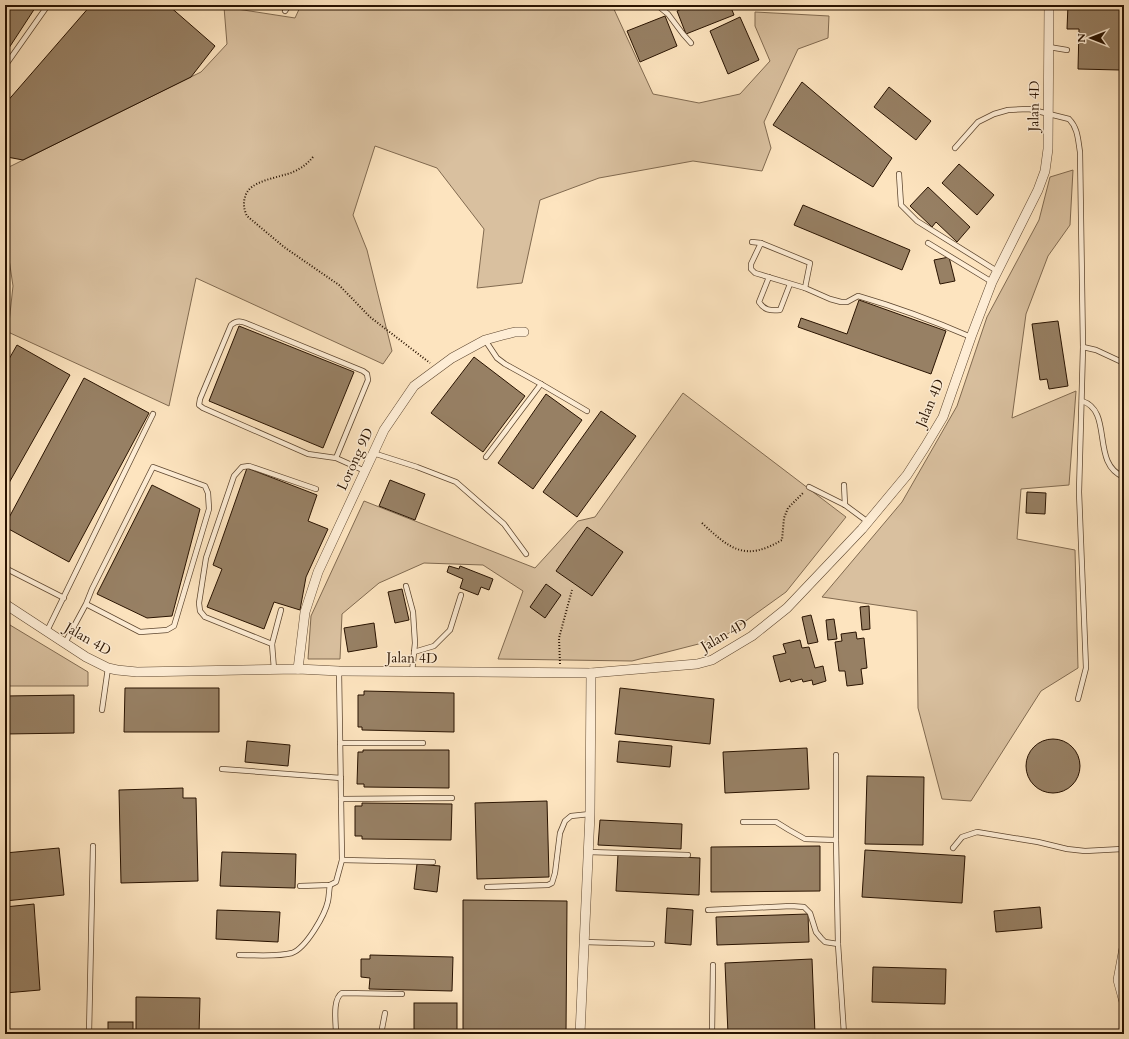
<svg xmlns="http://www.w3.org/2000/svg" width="1129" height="1039" viewBox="0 0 1129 1039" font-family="Cardo,serif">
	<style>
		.green { fill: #d9c09f; stroke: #816a50 }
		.building { fill: #978064; stroke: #291301 }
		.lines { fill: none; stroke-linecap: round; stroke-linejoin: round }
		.lane-casing { stroke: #5e4730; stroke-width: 6 }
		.street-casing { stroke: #5e4730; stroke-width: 10 }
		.path { stroke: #291301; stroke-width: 2; stroke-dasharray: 1 2; stroke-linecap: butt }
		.lane { stroke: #feedd5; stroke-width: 4.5 }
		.street { stroke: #feedd5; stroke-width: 9 }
		.labels { text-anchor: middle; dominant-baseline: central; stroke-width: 3; stroke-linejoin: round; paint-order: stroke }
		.street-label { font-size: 14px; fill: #291301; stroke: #feedd5 }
	</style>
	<rect width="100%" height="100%" fill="#fde4bf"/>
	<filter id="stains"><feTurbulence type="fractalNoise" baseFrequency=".005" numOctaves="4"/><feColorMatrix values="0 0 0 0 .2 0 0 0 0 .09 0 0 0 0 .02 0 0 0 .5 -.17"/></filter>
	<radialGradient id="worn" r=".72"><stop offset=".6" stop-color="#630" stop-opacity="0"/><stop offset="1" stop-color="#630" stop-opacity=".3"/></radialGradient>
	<g class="green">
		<path d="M301,5H612L653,94L699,103L740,94L770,61L755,26V12L829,16L828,38L798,49L764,122L771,148L762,171L693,161L599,178L540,200L522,283L477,288L484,229L437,168L375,146L353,215L367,250L392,351L383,364L196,278L169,406L8,332L13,286L5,232V169L201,72L227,44L224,7L295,18Z"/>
		<path d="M1073,170L1070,225L1048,256L1026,314L1012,418L1076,391L1069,485L1021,489L1017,539L1075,550L1078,668L1041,691L971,801L942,799L918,708L917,611L822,597L902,502L957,406L987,317L1039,220L1050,177Z"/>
		<path d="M683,393L846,517L786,592L722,638L632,661L498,659L523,591L483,565L424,563L379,583L342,614L340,659H308L311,616L364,501L535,568L578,521L595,517Z"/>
		<path d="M5,622L88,672V686H5Z"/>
	</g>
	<g class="building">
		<path d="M5,5H37L5,54Z"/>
		<path d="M91,5H168L215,46L191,77L23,160L7,157L5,159V104Z"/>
		<path d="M531,5H540L533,9Z"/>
		<path d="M691,5H730L734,15L686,34L677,11Z"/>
		<path d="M1068,5H1122L1120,70L1078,69L1079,29H1067Z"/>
		<path d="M665,16L677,46L640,62L627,31Z"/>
		<path d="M740,17L759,60L728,74L710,31Z"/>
		<path d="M802,82L892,158L873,187L773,125Z"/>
		<path d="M889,87L931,121L916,140L874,107Z"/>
		<path d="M959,164L994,195L977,215L942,183Z"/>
		<path d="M928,187L970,227L957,242L936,222L932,227L910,206Z"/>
		<path d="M803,205L910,250L902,270L794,225Z"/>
		<path d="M949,257L955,281L940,284L934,260Z"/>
		<path d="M859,300L946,331L931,374L798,327L801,318L847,334Z"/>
		<path d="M1058,321L1068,386L1049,389L1047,379L1040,380L1032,324Z"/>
		<path d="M239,326L354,372L323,448L209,401Z"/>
		<path d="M17,345L70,375L5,490V366Z"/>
		<path d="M474,357L525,396L483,452L431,413Z"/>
		<path d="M84,378L149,413L69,562L5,527V525Z"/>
		<path d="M546,394L582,420L533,489L498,463Z"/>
		<path d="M601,411L636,436L577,517L543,492Z"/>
		<path d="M247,468L317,495L308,521L328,529L306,577L300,610L274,602L264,629L207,607L222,569L213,565Z"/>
		<path d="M390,480L425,494L415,520L379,506Z"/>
		<path d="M152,485L200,509L172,616L147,618L97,594Z"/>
		<path d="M1027,492L1046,493L1045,514L1026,513Z"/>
		<path d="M587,527L623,552L592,596L556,571Z"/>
		<path d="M449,566L459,569L460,566L493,579L489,590L481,587L478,595L460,588L463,579L447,572Z"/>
		<path d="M546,584L561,595L545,618L530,607Z"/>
		<path d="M402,589L409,620L395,623L388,592Z"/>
		<path d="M869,606L870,629L862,630L860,607Z"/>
		<path d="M811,615L818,642L808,644L802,617Z"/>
		<path d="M834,619L837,639L828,640L826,620Z"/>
		<path d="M374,623L377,647L348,652L344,628Z"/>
		<path d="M856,632L857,639L864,638L867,668L861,669L863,684L847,686L845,671H839L835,642L842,641L841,634Z"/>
		<path d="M800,640L802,648L809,647L815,668L823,666L826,681L813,685L812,680L803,682L802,679L791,682L790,679L780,682L773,656L786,653L783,644Z"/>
		<path d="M125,688H219V732H124Z"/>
		<path d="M620,688L714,699L710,744L615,734Z"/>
		<path d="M364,691L454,693V732L362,730V727H358V695H364Z"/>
		<path d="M74,695V733L5,734V696Z"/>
		<circle cx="1053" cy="766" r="27"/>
		<path d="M247,741L290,745L288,766L245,762Z"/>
		<path d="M619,741L672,746L670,767L617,762Z"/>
		<path d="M807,748L809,789L725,793L723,752Z"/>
		<path d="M363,750H449V788L364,787V784H357L358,752H363Z"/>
		<path d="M867,776L924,777L923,845L865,844Z"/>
		<path d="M183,788V798H196L198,881L121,883L119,790Z"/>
		<path d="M547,801L549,877L477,879L475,803Z"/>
		<path d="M362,803L452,804L451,840L362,839V836H355V806H362Z"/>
		<path d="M600,820L682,824L681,849L598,845Z"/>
		<path d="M820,846V891L711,892V847Z"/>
		<path d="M59,848L64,895L5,901V853Z"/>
		<path d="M865,850L965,856L962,903L862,897Z"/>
		<path d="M222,852L296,854L295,888L220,886Z"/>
		<path d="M618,854L700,858L699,895L616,891Z"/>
		<path d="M417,864L440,866L437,892L414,889Z"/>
		<path d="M463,900L567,901L566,1034H463Z"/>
		<path d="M34,904L40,990L5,993V907Z"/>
		<path d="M1040,907L1042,928L996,932L994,911Z"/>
		<path d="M667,908L693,910L691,945L665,943Z"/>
		<path d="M217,910L280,912L278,942L216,939Z"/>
		<path d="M808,914L809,942L717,945L716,917Z"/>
		<path d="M370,955L453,957L452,991L369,989L370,978L361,977V959H370Z"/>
		<path d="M812,959L815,1034H728L725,963Z"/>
		<path d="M873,967L946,969L945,1004L872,1002Z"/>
		<path d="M136,997L200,998L199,1034H136Z"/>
		<rect x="414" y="1003" width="43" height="31"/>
		<rect x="108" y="1022" width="25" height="12"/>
	</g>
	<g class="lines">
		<g class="lane-casing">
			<g id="lane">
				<path d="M657,5L668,14L683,34L691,43"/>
				<path d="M285,11L289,5"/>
				<path d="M1049,47L1067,50"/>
				<path d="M5,66L48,5"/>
				<path d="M955,148L978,122L994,114L1008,110L1029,109L1069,119C1078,128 1078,140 1080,152L1083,347L1079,492L1086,668L1078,699"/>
				<path d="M899,174L901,205L917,221L997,271"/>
				<path d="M752,242L761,243L810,263L805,288"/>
				<path d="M761,243L751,264V269L755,273L805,288L830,299L841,302H847L858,296C896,307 934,321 971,337"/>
				<path d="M928,243L992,282"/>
				<path d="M769,277L759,302C764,310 770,311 780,310L790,284"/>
				<path d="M485,340L497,358L505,364L541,384L587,411"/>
				<path d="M1083,347L1096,350L1124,363"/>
				<path d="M1082,401C1114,411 1090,464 1124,477"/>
				<path d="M373,453L417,467L456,482L504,524L526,554"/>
				<path d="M486,457L541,384"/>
				<path d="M336,458L368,380L367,374L363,371L248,324C241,321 237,320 231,325L200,399L199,405L203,408L308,454L336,458L365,471"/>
				<path d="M844,485L845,505"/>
				<path d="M809,487L845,505L868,522"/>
				<path d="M5,568L64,598"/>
				<path d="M406,586L413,612L415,643L412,672"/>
				<path d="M47,631L153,414"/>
				<path d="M65,643L86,604L140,632L167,630L174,626L209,509L208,493L205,486L153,467L92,589L86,604"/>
				<path d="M272,644L205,617L200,611L199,603L206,558L234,476L242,467L249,466L316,489"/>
				<path d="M414,652L434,646L450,630L461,595"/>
				<path d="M274,669L272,644L281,610"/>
				<path d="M102,710L108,668"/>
				<path d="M340,743H423"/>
				<path d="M836,755V840L838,944L844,1034"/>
				<path d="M222,769L341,778"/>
				<path d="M341,799L452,798"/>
				<path d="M743,822H776L789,830L805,839L836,840"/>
				<path d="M953,848L962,837L977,832L1038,842L1067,849L1085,851L1122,849L1124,851"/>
				<path d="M588,852L688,855"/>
				<path d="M342,860L433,862"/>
				<path d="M300,886L330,885L336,882L342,860L339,671"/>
				<path d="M487,887L548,885L552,883L555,873L560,833L565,821L571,816L590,814"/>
				<path d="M708,910L791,906L804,907L810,913L816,932L821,938L825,942L838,944"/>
				<path d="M584,942L652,944"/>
				<path d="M239,955C254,955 278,957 292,953C306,948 325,915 328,901C329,896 329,890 330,885"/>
				<path d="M89,1034L93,846"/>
				<path d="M336,1034C336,1023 332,999 342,993L402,994"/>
				<path d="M381,1034L385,1013"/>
				<path d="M712,1034L713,965"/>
			</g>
		</g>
		<g class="street-casing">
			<g id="street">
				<path d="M5,604L86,657L108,668L117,670L137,672L298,669L339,671L591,673L697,664L712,660L752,636L787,608L862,529L907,475L925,447L943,417L971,337L992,282L1038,190L1045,171L1048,149L1049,5"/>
				<path d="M298,669L305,612L318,572L384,430L414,386L452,358L485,340L503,335L515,332H524"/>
				<path d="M1124,948L1118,980L1124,1002"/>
				<path d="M580,1034L590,814L591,673"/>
			</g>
		</g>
		<g class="path">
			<path d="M313,157C307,164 302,168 293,172C279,178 249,180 245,197C243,203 244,210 247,216L284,247L339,285L370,317L430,363"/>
			<path d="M702,523C730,549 745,562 782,540L784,518L788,508L804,492"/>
			<path d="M560,664L559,638L572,590"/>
		</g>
		<use href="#lane" class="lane"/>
		<use href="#street" class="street"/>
	</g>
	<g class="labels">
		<g class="street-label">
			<text transform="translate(1034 106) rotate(-89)">Jalan 4D</text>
			<text transform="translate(930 403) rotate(-67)">Jalan 4D</text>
			<text transform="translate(355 459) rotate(-65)">Lorong 9D</text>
			<text transform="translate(724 635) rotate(-30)">Jalan 4D</text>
			<text transform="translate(88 639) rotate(30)">Jalan 4D</text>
			<text transform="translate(412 658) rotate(1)">Jalan 4D</text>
		</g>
	</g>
	<rect width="1129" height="1039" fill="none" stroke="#fde4bf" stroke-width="20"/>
	<rect x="6" y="6" width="1117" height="1027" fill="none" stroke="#291301" stroke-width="2"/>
	<rect x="10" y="10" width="1109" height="1019" fill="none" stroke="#291301"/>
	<g transform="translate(1091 38) rotate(270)" stroke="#feedd5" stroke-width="3" paint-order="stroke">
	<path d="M0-3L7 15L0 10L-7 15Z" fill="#291301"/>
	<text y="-6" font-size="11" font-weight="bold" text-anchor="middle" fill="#291301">N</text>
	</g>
	<rect width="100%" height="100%" filter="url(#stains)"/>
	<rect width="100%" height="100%" fill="url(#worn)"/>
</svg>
